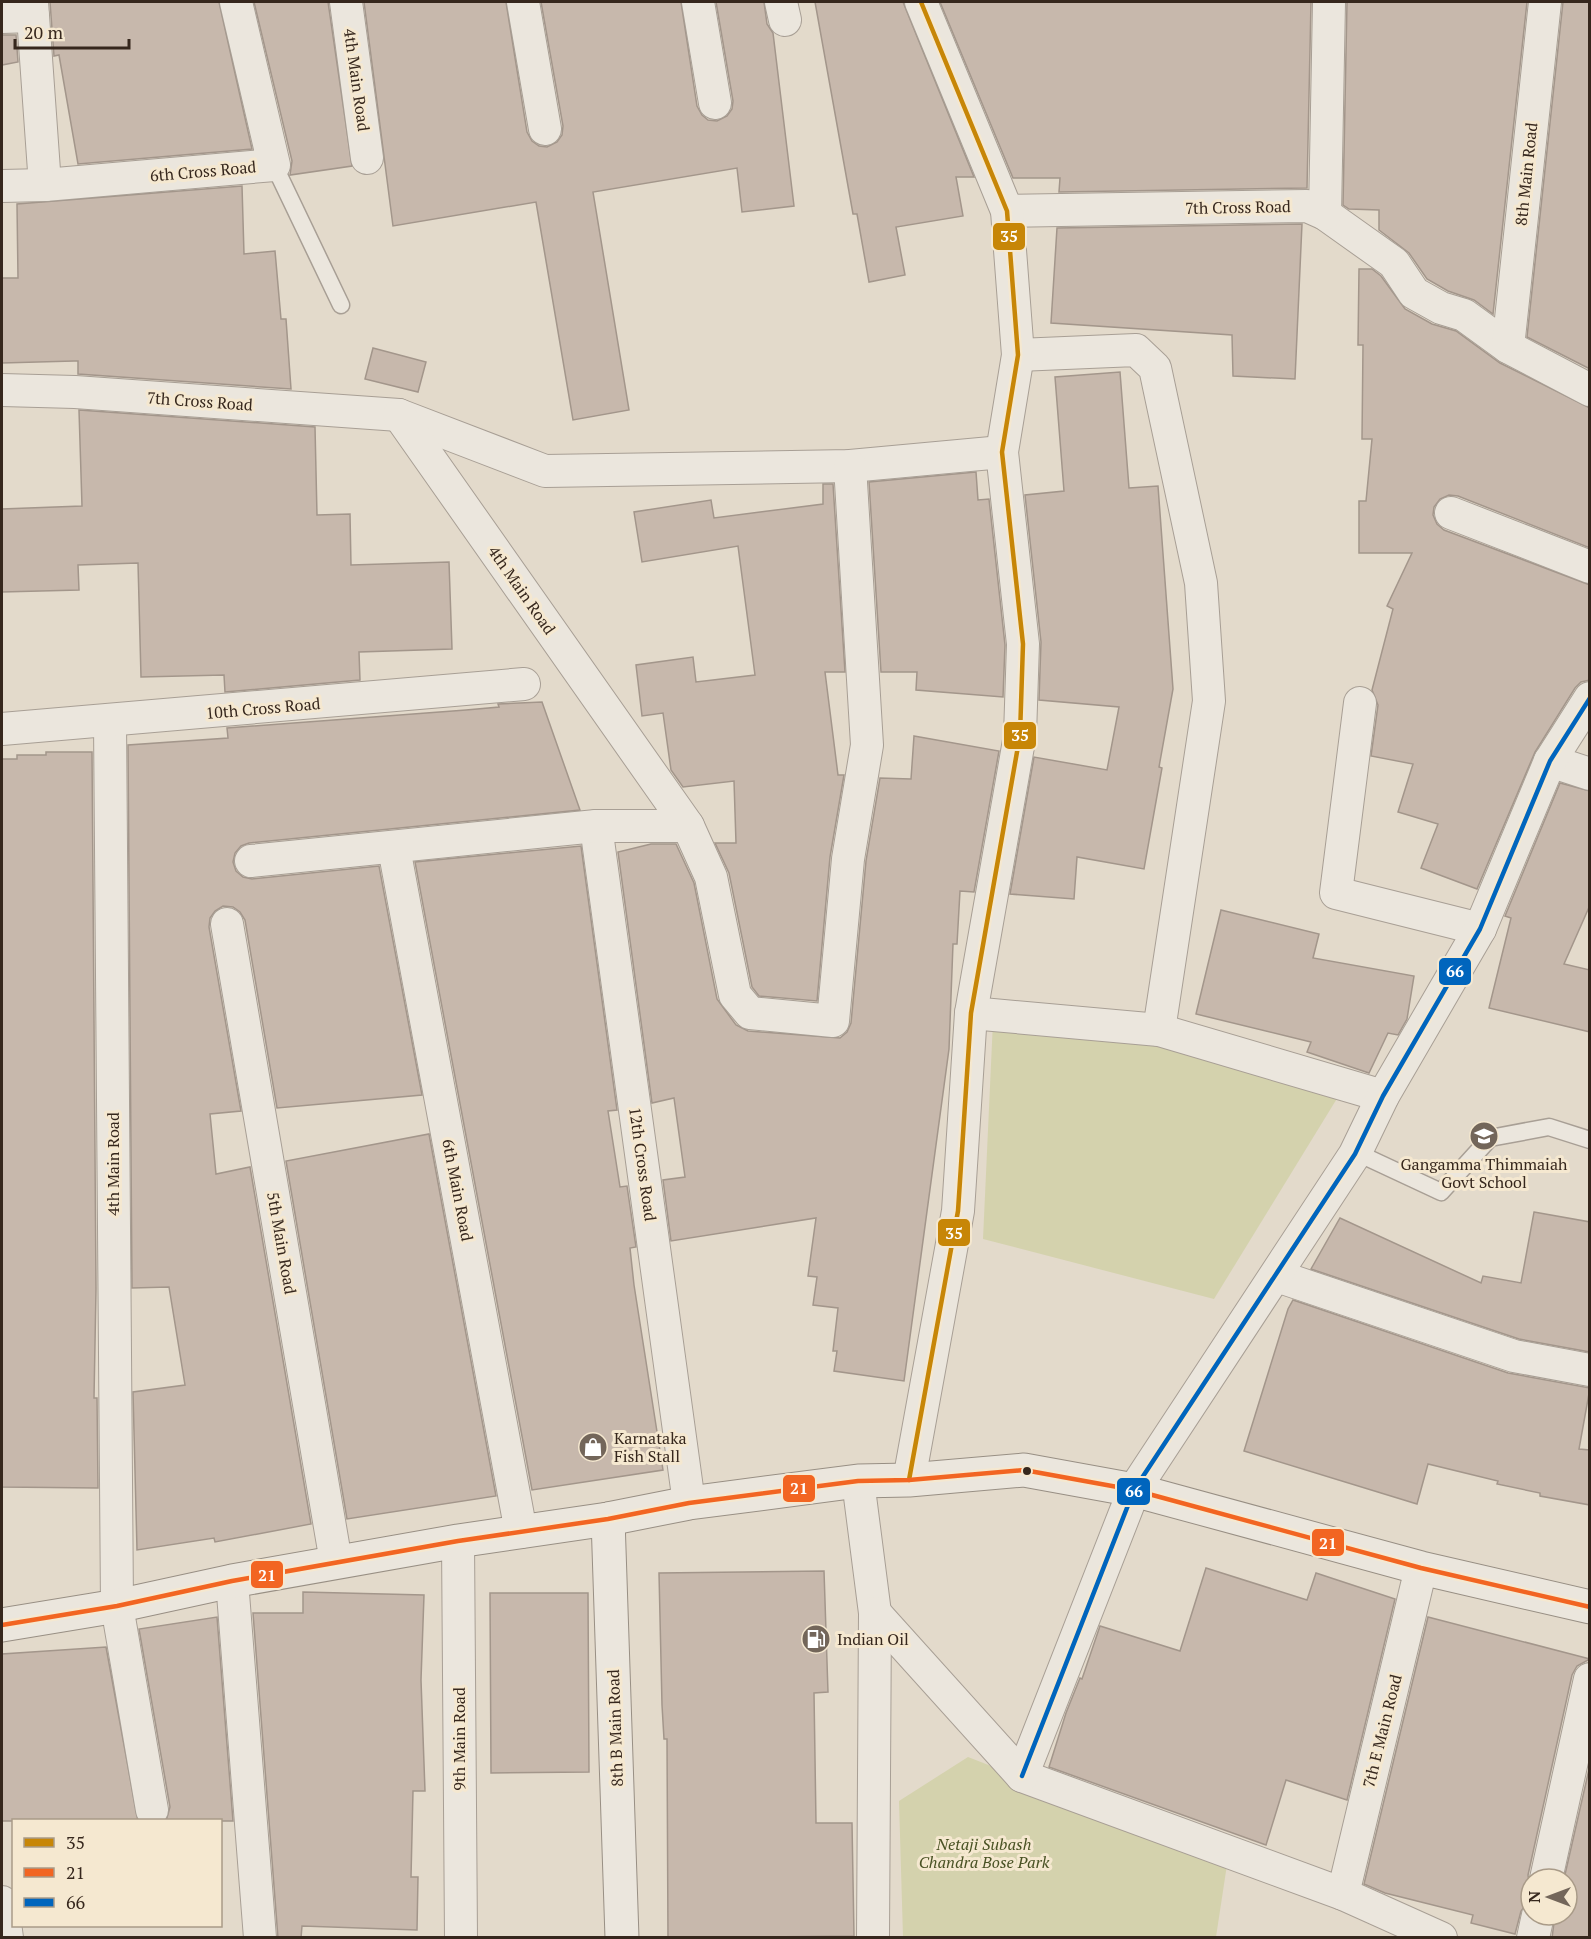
<svg xmlns="http://www.w3.org/2000/svg" width="1591" height="1939" viewBox="0 0 1591 1939" font-family="'PT Serif',serif">
	<style>
		.green { fill: #d4d2ad }
		.building { fill: #c7b8ac; stroke: #a3968b; stroke-width: 1.5 }
		.lines { fill: none; stroke-linecap: round; stroke-linejoin: round }
		.lane-casing { stroke: #a89f95; stroke-width: 19 }
		.street-casing { stroke: #a89f95; stroke-width: 34 }
		.secondary-casing { stroke: #988f84; stroke-width: 35 }
		.lane { stroke: #ebe6dd; stroke-width: 16 }
		.street { stroke: #ebe6dd; stroke-width: 32 }
		.secondary { stroke: #ebe6dd; stroke-width: 33 }
		.bus-1-casing { stroke: #f5e8d0; stroke-width: 9 }
		.bus-2-casing { stroke: #f5e8d0; stroke-width: 9 }
		.bus-3-casing { stroke: #f5e8d0; stroke-width: 9 }
		.bus-1 { stroke: #c78607; stroke-width: 4.5 }
		.bus-2 { stroke: #f26522; stroke-width: 4.5 }
		.bus-3 { stroke: #0065bd; stroke-width: 4.5 }
		.bus-dot { fill: #36271d; stroke: #f5e8d0; stroke-width: 2 }
		.labels { text-anchor: middle; dominant-baseline: central; stroke-width: 6; stroke-linejoin: round; paint-order: stroke }
		.street-label { font-size: 16px; fill: #36271d; stroke: #f5e8d0 }
		.poi-label { font-size: 16px; fill: #36271d; stroke: #f5e8d0; text-anchor: start }
		.park-label { font-size: 16px; font-style: italic; fill: #495224; stroke: #f5e8d0 }
		.line-badge { stroke: #f5e8d0; stroke-width: 2 }
		.badge-label { font-size: 16px; text-anchor: middle; font-weight: bold; fill: #fff }
	</style>
	<rect width="100%" height="100%" fill="#e3dacb"/>
	<g class="green">
		<path d="M993,1021L1204,1048L1341,1092L1214,1299L983,1239Z"/>
		<path d="M968,1757L1228,1858L1216,1937H903L899,1801Z"/>
	</g>
	<g class="building">
		<path d="M50,2H219L252,149L78,164L59,55L54,56Z"/>
		<path d="M254,2H328L352,166L290,175L292,161Z"/>
		<path d="M364,2H506L527,132L532,141L539,146L547,147L557,142L562,135L563,126L541,2H681L697,106L702,115L708,120L717,121L727,116L732,109L733,101L716,2H764L767,24L773,33L794,206L742,212L737,168L593,192L629,410L573,420L536,202L393,226Z"/>
		<path d="M815,2H903L974,177H956L963,216L896,227L905,275L869,282L857,214H853Z"/>
		<path d="M940,2H1311L1307,188L1059,192L1060,178H1013Z"/>
		<path d="M1347,2H1527L1493,314L1474,300L1448,291L1427,279L1409,253L1379,230V210L1349,209L1343,205Z"/>
		<path d="M1563,2H1590V369L1527,337Z"/>
		<path d="M2,35H16L18,62L2,65Z"/>
		<path d="M242,186L244,254L275,251L281,319H286L291,389L78,374V361H74L2,363V278H18L17,204Z"/>
		<path d="M1302,224L1295,379L1233,376L1232,335L1051,323L1057,228Z"/>
		<path d="M1359,269H1372L1381,276L1405,309L1432,324L1456,331L1500,363L1590,408V548L1458,496L1449,495L1440,499L1434,507L1433,515L1437,524L1444,530L1590,585V680L1581,682L1575,688L1535,752L1477,889L1421,868L1438,824L1398,812L1413,764L1371,756L1378,705L1372,690L1393,609L1387,606L1412,553H1359V501H1366L1372,439H1362L1363,345H1358Z"/>
		<path d="M373,348L426,362L418,392L365,379Z"/>
		<path d="M1120,372L1129,488L1158,486L1173,689L1159,767L1162,768L1144,869L1077,857L1074,899L1010,894L1034,757L1107,770L1119,707L1039,700L1041,642L1025,495L1064,491L1055,377Z"/>
		<path d="M79,410L315,427L317,515L350,514L351,565L449,562L452,649L359,652L360,680L225,692L224,675L141,677L138,563L78,565L79,590L2,592V509L82,506Z"/>
		<path d="M976,472L978,500L989,499L1005,645L1003,697L916,690L917,672H881L869,482Z"/>
		<path d="M823,484H833L845,672H825L838,775H844L830,857L817,1001L759,996L752,987L729,873L715,843H736L734,781L683,787L671,770L663,713L642,716L636,665L693,657L696,682L755,675L738,546L642,562L634,512L711,500L714,518L823,504Z"/>
		<path d="M542,702L580,810L249,843L241,846L235,853L233,862L236,871L243,877L252,879L379,866L422,1095L277,1108L245,920L240,912L233,907L223,906L215,911L210,918L209,927L241,1111L210,1114L216,1174L250,1167L311,1524L215,1542L214,1538L137,1550L133,1392L185,1385L169,1287L132,1288L128,745L228,738L227,728L466,710L499,707L498,704Z"/>
		<path d="M914,736L999,751L974,892L960,891L957,944H953L949,1049L904,1381L834,1371L837,1351H833L838,1308L813,1305L817,1277L808,1276L816,1218L671,1241L663,1180L685,1177L674,1098L652,1103L618,852L651,844H676L694,883L717,999L736,1025L748,1031L840,1038L847,1032L851,1023L866,861L880,778L911,779Z"/>
		<path d="M46,752H92L96,1289L94,1398H97L98,1488L2,1487V759H17V755H46Z"/>
		<path d="M1560,783L1590,791V905L1564,964L1590,970V1032L1489,1008L1511,918L1505,916Z"/>
		<path d="M581,846L617,1110L608,1111L620,1187L627,1186L636,1247L630,1248L634,1285L663,1470L532,1490L415,862Z"/>
		<path d="M1221,910L1319,934L1313,958L1414,976L1407,1019L1398,1035L1388,1033L1369,1073L1307,1052L1311,1042L1196,1014Z"/>
		<path d="M429,1134L496,1496L347,1519L286,1161Z"/>
		<path d="M1534,1212L1590,1222V1352L1519,1339L1311,1269L1340,1218L1481,1283L1483,1276L1521,1283Z"/>
		<path d="M1293,1300L1508,1373L1590,1388L1579,1449L1590,1450V1505L1540,1496V1493L1497,1484L1498,1481L1428,1464L1417,1504L1244,1451L1288,1309Z"/>
		<path d="M1206,1568L1307,1600L1316,1573L1395,1599L1347,1800L1286,1780L1266,1845L1049,1767L1066,1713L1080,1678L1082,1679L1100,1626L1180,1651Z"/>
		<path d="M824,1571L828,1692L814,1693L816,1823H852L854,1936L668,1938L667,1739H664L662,1705L659,1573Z"/>
		<path d="M303,1592L424,1595L421,1680L425,1791H413L411,1877H418L417,1930L302,1926L301,1938H278L253,1613H303Z"/>
		<path d="M490,1593H588L589,1772L491,1773Z"/>
		<path d="M217,1617L233,1821H166L170,1807L139,1629Z"/>
		<path d="M1428,1617L1590,1659L1577,1666L1572,1675L1528,1875L1531,1899L1521,1911L1515,1934L1471,1923L1473,1915L1385,1893L1364,1884Z"/>
		<path d="M106,1647L138,1821H2V1654Z"/>
		<path d="M1590,1765V1938H1552L1555,1915H1567V1879H1564Z"/>
	</g>
	<g class="lines">
		<g class="lane-casing">
			<g id="lane">
				<path d="M274,165L341,305"/>
				<path d="M1355,1154L1366,1157L1441,1192L1490,1138L1549,1127L1590,1140"/>
			</g>
		</g>
		<g class="street-casing">
			<g id="street">
				<path d="M32,2L45,185"/>
				<path d="M346,2L367,158"/>
				<path d="M523,2L545,129"/>
				<path d="M698,2L715,103"/>
				<path d="M781,2L785,20"/>
				<path d="M2,17L33,16"/>
				<path d="M2,186L45,185L274,165L236,2"/>
				<path d="M1007,211L1307,206L1325,214L1394,263L1414,293L1441,308L1464,315L1508,347L1590,390"/>
				<path d="M1325,214L1329,2"/>
				<path d="M1508,347L1545,2"/>
				<path d="M1018,355L1136,350L1155,368L1201,583L1209,701L1159,1030"/>
				<path d="M2,390L75,392L399,415L545,471L850,466L1002,452"/>
				<path d="M399,415L688,826"/>
				<path d="M1451,513L1590,567"/>
				<path d="M1360,703L1336,893L1480,929"/>
				<path d="M110,721L117,1606L152,1810"/>
				<path d="M2,729L524,684"/>
				<path d="M1550,761L1590,774"/>
				<path d="M596,826L689,1503"/>
				<path d="M394,848L521,1532"/>
				<path d="M251,861L596,826H688L711,877L735,995L750,1013L833,1021L848,859L867,745L850,466"/>
				<path d="M227,924L336,1562"/>
				<path d="M971,1013L1159,1030L1383,1096"/>
				<path d="M1277,1276L1514,1356L1590,1370"/>
				<path d="M909,1480L958,1211L971,1013L1020,735L1023,644L1002,452L1018,355L1007,211L921,2"/>
				<path d="M858,1481L875,1613L873,1938"/>
				<path d="M458,1541L461,1938"/>
				<path d="M232,1581L260,1938"/>
				<path d="M875,1613L1022,1776L1343,1894L1441,1938"/>
				<path d="M1022,1776L1134,1490L1355,1154L1383,1096L1480,929L1550,761L1590,698"/>
				<path d="M1546,1879L1590,1679"/>
				<path d="M1343,1894L1421,1568"/>
				<path d="M2,1902L7,1938"/>
				<path d="M1533,1938L1538,1915"/>
			</g>
		</g>
		<g class="secondary-casing">
			<g id="secondary">
				<path d="M608,1519L622,1938"/>
				<path d="M2,1625L117,1606L232,1581L458,1541L608,1519L689,1503L858,1481L909,1480L1024,1470L1134,1490L1421,1568L1590,1607"/>
			</g>
		</g>
		<use href="#lane" class="lane"/>
		<use href="#street" class="street"/>
		<use href="#secondary" class="secondary"/>
		<g class="bus-1-casing">
			<path id="bus-1" d="M909,1480L958,1211L971,1013L1020,735L1023,644L1002,452L1018,355L1007,211L921,2"/>
		</g>
		<g class="bus-2-casing">
			<path id="bus-2" d="M2,1625L117,1606L232,1581L458,1541L608,1519L689,1503L858,1481L909,1480L1024,1470L1134,1490L1421,1568L1590,1607"/>
		</g>
		<g class="bus-3-casing">
			<path id="bus-3" d="M1022,1776L1134,1490L1355,1154L1383,1096L1480,929L1550,761L1590,698"/>
		</g>
		<use href="#bus-1" class="bus-1"/>
		<use href="#bus-2" class="bus-2"/>
		<use href="#bus-3" class="bus-3"/>
	</g>
	<defs>
		<g id="school-disc" transform="scale(1.5)"><circle r="9.5" fill="#73665a" stroke="#f5e8d0"/><path d="M0-5L7-2L0 1L-7-2ZM-4 1L0 2.5L4 1V4Q0 6-4 4Z" fill="#fff"/></g>
		<g id="shop-disc" transform="scale(1.5)"><circle r="9.5" fill="#73665a" stroke="#f5e8d0"/><path d="M-5-2.5h2.3a2.7 3.5 0 0 1 5.4 0H5L5.5 6h-11ZM-1.5-2.5h3a1.5 2.3 0 0 0-3 0Z" fill="#fff"/></g>
		<g id="fuel-disc" transform="scale(1.5)"><circle r="9.5" fill="#73665a" stroke="#f5e8d0"/><path d="M-5.5-6h7V0h2V4h1.3V-2.5L3-4.5l.8-.8L6-3V5H2.5V1h-1V6h-7ZM-4.2-4.7v3.2H.2V-4.7Z" fill="#fff"/></g>
	</defs>
	<g fill-rule="evenodd">
		<use href="#school-disc" x="1484" y="1136"/>
		<use href="#shop-disc" x="593" y="1447"/>
		<use href="#fuel-disc" x="816" y="1639"/>
	</g>
	<circle class="bus-dot" cx="1027" cy="1471" r="5"/>
	<g class="labels">
		<g class="street-label">
			<text transform="translate(357 80) rotate(82)">4th Main Road</text>
			<text transform="translate(203 171) rotate(-5)">6th Cross Road</text>
			<text transform="translate(1526 174) rotate(-84)">8th Main Road</text>
			<text transform="translate(1238 207) rotate(-1)">7th Cross Road</text>
			<text transform="translate(200 401) rotate(4)">7th Cross Road</text>
			<text transform="translate(522 590) rotate(55)">4th Main Road</text>
			<text transform="translate(263 708) rotate(-5)">10th Cross Road</text>
			<text transform="translate(113 1164) rotate(-90)">4th Main Road</text>
			<text transform="translate(643 1164) rotate(82)">12th Cross Road</text>
			<text transform="translate(458 1190) rotate(79)">6th Main Road</text>
			<text transform="translate(282 1243) rotate(80)">5th Main Road</text>
			<text transform="translate(615 1728) rotate(-92)">8th B Main Road</text>
			<text transform="translate(1382 1731) rotate(-76)">7th E Main Road</text>
			<text transform="translate(459 1739) rotate(-90)">9th Main Road</text>
		</g>
		<g class="poi-label">
			<text x="1484" y="1164" text-anchor="middle">Gangamma Thimmaiah<tspan x="1484" dy="18">Govt School</tspan></text>
			<text x="614" y="1438">Karnataka<tspan x="614" dy="18">Fish Stall</tspan></text>
			<text x="837" y="1639">Indian Oil</text>
		</g>
		<g class="park-label">
			<text x="984" y="1844">Netaji Subash<tspan x="984" dy="18">Chandra Bose Park</tspan></text>
		</g>
	</g>
	<g class="line-badge">
		<rect x="992" y="222" width="34" height="29" rx="6" fill="#c78607"/>
		<rect x="1003" y="721" width="34" height="29" rx="6" fill="#c78607"/>
		<rect x="1438" y="957" width="34" height="29" rx="6" fill="#0065bd"/>
		<rect x="937" y="1218" width="34" height="29" rx="6" fill="#c78607"/>
		<rect x="782" y="1474" width="34" height="29" rx="6" fill="#f26522"/>
		<rect x="1116" y="1477" width="35" height="29" rx="6" fill="#0065bd"/>
		<rect x="1311" y="1528" width="34" height="29" rx="6" fill="#f26522"/>
		<rect x="250" y="1560" width="34" height="29" rx="6" fill="#f26522"/>
	</g>
	<g class="badge-label">
		<text x="1009" y="242">35</text>
		<text x="1020" y="741">35</text>
		<text x="1455" y="977">66</text>
		<text x="954" y="1239">35</text>
		<text x="799" y="1494">21</text>
		<text x="1134" y="1497">66</text>
		<text x="1328" y="1549">21</text>
		<text x="267" y="1581">21</text>
	</g>
	<rect width="1591" height="1939" fill="none" stroke="#36271d" stroke-width="6"/>
	<rect x="12" y="1819" width="210" height="108" fill="#f5e8d0" stroke="#a99b88" stroke-width="1.5"/>
	<rect x="24" y="1838" width="30" height="9" fill="#c78607" stroke="#a99b88" stroke-width="1.5"/>
	<text x="66" y="1849" font-size="18" fill="#36271d">35</text>
	<rect x="24" y="1868" width="30" height="9" fill="#f26522" stroke="#a99b88" stroke-width="1.5"/>
	<text x="66" y="1879" font-size="18" fill="#36271d">21</text>
	<rect x="24" y="1898" width="30" height="9" fill="#0065bd" stroke="#a99b88" stroke-width="1.5"/>
	<text x="66" y="1909" font-size="18" fill="#36271d">66</text>
	<g transform="translate(1549 1897) rotate(270)"><circle r="28" fill="#f5e8d0" stroke="#a99b88" stroke-width="1.5"/>
	<path d="M0-4.5L10 22L0 15L-10 22Z" fill="#73665a"/>
	<text y="-9" font-size="16" font-weight="bold" text-anchor="middle" fill="#36271d">N</text>
	</g>
	<path d="M15 39v9h114v-9" fill="none" stroke="#36271d" stroke-width="3"/>
	<text x="24" y="39" font-size="18" fill="#36271d" stroke="#f5e8d0" stroke-width="4.5" paint-order="stroke">20 m</text>
</svg>
